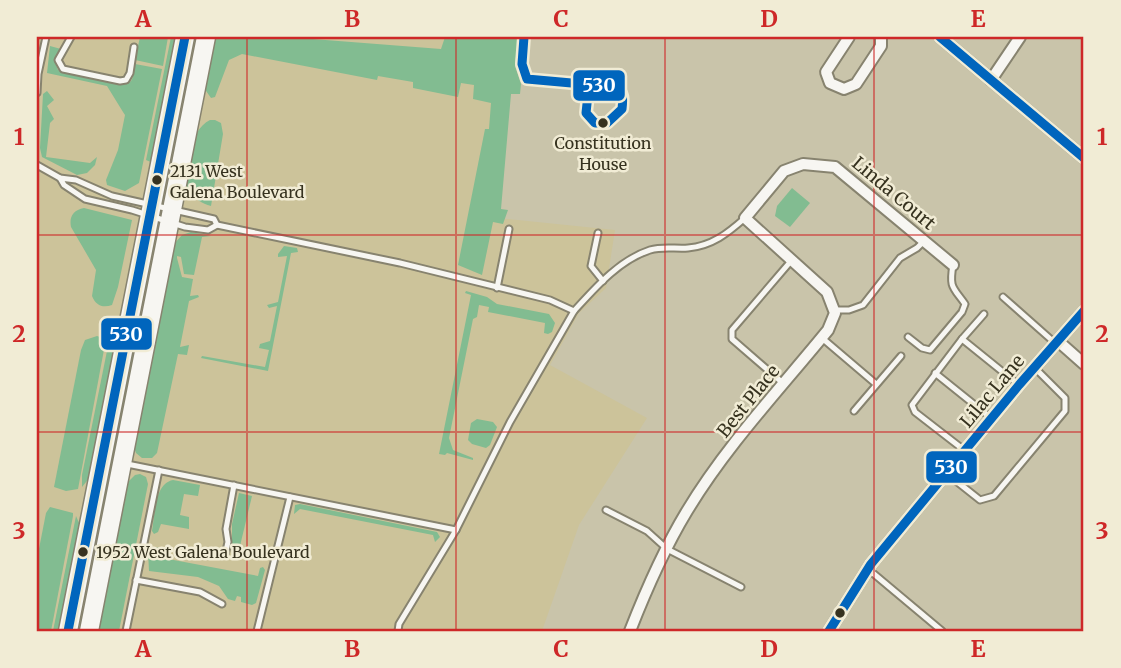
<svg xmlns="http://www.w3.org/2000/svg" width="1121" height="668" viewBox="0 0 1121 668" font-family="Merriweather,serif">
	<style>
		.built { fill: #ccc39a }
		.green { fill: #82bc91 }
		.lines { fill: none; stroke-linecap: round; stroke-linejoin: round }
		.lane-casing { stroke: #87836f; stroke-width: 9 }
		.street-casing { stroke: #87836f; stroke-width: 14 }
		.primary-casing { stroke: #87836f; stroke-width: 21 }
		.lane { stroke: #f7f6f2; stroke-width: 5 }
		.street { stroke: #f7f6f2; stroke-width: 10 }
		.primary { stroke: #f7f6f2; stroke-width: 18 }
		.bus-1-casing { stroke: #f1ecd5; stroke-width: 14 }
		.bus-1 { stroke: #0065bd; stroke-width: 9 }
		.grid { fill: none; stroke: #ce2828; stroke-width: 2; stroke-opacity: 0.55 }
		.bus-dot { fill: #36321f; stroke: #f1ecd5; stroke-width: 2.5 }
		.labels { text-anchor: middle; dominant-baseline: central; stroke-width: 5; stroke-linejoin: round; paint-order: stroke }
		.bus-label { font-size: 16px; fill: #36321f; stroke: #f1ecd5; text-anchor: start }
		.street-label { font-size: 18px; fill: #36321f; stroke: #f1ecd5 }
		.line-badge { stroke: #f1ecd5; stroke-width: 2.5 }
		.badge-label { font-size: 19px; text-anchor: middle; font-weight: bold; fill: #fff }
		.neatline { fill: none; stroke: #ce2828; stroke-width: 2.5 }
		.grid-label { font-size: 23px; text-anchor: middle; font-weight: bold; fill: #ce2828 }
	</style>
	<rect width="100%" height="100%" fill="#c9c4aa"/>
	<g class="built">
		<path d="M37,37H179L59,631H37Z"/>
		<path d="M214,37H508L497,218L615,230L606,288L579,313L550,365L647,418L579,525L542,631H94Z"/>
	</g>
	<g class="green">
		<path d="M140,37H168L163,66L135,60Z"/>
		<path d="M171,37H178L153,163L146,160Z"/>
		<path d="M215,37H287L441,49L445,37H518L515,66L521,84L520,94H511L501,209L508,210L503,224L493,222L482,275L458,265L485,129H489L491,103L473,99L474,85L461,83L458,97L413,88V82L378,76L377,80L242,54L229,60L215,97L211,98L204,88Z"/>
		<path d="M50,46L61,49L55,62L58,70C69,74 125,89 131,81C134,77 134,68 135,64L162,69L139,183L125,191L107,185L106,180L118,150L125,115L123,112L107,86L47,73Z"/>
		<path d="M47,91L54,100L47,106L54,119L50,123L46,157L90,163L97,157L95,165L87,173L77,175L42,157L40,148L43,94Z"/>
		<path d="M210,120H215L221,123L223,134L211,206C202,204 195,197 187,195L185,187C189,165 188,131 210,120Z"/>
		<path d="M792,188L810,203L790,227L775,216L777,206Z"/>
		<path d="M84,208L132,220L118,287L112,305C103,308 96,306 92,296L96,270L71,227C69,217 73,210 84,208Z"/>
		<path d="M191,232L211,236L202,237L194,275L184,274L181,257L177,256V258L182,277L193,279L190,296L198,295L199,297L189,301L180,347L189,345L187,355L178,354L157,453L152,458H142L136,453L133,445L174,244L182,235Z"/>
		<path d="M284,246L297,248L298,252L291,253L268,371L201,358L202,356L265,367L269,350L259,348L260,344L270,341L277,306L269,308L267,305L278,302L287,256L278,257V254Z"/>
		<path d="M466,291L487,297L497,304L549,314L555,323L552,332L548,334L544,333L545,323L488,312L489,307L479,305L477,317L473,319L449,438L453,450L473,458V460L447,453L445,455L439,454L471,295L465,293Z"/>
		<path d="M136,317H140L130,389L106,511H103L100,504Z"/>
		<path d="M97,336L106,339L78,489L66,491L54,487L81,350L85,340Z"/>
		<path d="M109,341L115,353L91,476L82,487V475Z"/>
		<path d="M477,419L493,422L497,427L490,445L486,448L472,444L468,440L471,423Z"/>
		<path d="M140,474L146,477L148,484L119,631H96L127,483L135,475Z"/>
		<path d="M173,480L200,485L198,496L184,494L180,515L189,517V529L161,524L158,532L154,534L152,531C155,515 154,484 173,480Z"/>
		<path d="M239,493L252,496L239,550L232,548V524Z"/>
		<path d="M300,504L437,532L440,537L435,542L433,535L300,509L294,514L295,505Z"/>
		<path d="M50,507L73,513V516L51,631H37V559L46,513Z"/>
		<path d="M76,516L80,525L60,631H53Z"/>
		<path d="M155,547L163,549V558L258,576L260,568L263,567L265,570L256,603L252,605L241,602V597L237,596L235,601L228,599L219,586L198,577L149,571L148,551Z"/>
	</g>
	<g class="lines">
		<g class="lane-casing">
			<g id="lane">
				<path d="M71,37L58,60L63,69L120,81L126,80L130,73L134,47"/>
				<path d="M524,37C523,50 518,67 527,79L616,87C625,92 623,100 622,109L607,123H595L586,113L589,85"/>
				<path d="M37,93L38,74L46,37"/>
				<path d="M37,165L60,178L76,180L112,196L214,219L217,225L400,263L550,300L574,311C595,288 619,260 650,250C663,246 675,249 688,248C712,246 728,233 745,218"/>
				<path d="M60,178L64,185L85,199L132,210L185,227L208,230L217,225"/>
				<path d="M598,233L591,266L603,281"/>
				<path d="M497,288L509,229"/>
				<path d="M1003,297L1055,343"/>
				<path d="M834,310H849L863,305L900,258L917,248L924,241"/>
				<path d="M908,337L922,348L930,350L962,312L965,304C953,287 949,288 953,265"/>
				<path d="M822,338L876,384"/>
				<path d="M962,339L984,314"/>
				<path d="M935,373L991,418"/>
				<path d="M784,384L732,339V330L791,261"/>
				<path d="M854,411L901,356"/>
				<path d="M964,450L915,412L912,405L962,339L1019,385"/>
				<path d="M127,464L456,530"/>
				<path d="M946,473L980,500L994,496L1065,411V398L1035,368"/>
				<path d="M606,510L647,531L667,549L741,587"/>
				<path d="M225,555L228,542L226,529L234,485"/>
				<path d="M868,569L942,631"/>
				<path d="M136,580L200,592L222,604"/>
				<path d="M126,631L159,470"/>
				<path d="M257,631L290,497"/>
				<path d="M398,631L399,624L456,530L510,422L574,311"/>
			</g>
		</g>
		<g class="street-casing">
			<g id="street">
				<path d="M849,37L826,72L830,83L844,89L856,84L881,46V37"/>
				<path d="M940,37L1084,158"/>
				<path d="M991,80L1020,37"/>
				<path d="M1058,341L1084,364"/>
				<path d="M630,631C646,590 664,549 687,511C726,446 780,389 828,330L835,313L827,292L745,218L784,171L803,164L835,167L953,265"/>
				<path d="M829,631L871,564L1019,385L1084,311"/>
			</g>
		</g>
		<g class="primary-casing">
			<g id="primary">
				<path d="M68,631L185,37"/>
				<path d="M89,631L206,37"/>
			</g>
		</g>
		<use href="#lane" class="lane"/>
		<use href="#street" class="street"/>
		<use href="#primary" class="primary"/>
		<g class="bus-1-casing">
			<g id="bus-1">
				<path d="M524,37L522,64L527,79L616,87C624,93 623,100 622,109L607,123H595L586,113L589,85"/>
				<path d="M940,37L1084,158"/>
				<path d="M68,631L185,37"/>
				<path d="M829,631L871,564L1019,385L1084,311"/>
			</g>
		</g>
		<use href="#bus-1" class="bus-1"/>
	</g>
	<path class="grid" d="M247,37V631M456,37V631M665,37V631M874,37V631M37,235H1084M37,432H1084"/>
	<g class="bus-dot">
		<circle cx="603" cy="123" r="6"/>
		<circle cx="157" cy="180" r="6"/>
		<circle cx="83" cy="552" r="6"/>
		<circle cx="840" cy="613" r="6"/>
	</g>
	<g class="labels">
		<g class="bus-label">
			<text x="603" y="143" text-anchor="middle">Constitution<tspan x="603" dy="21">House</tspan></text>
			<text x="170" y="171">2131 West<tspan x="170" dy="21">Galena Boulevard</tspan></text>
			<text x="96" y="552">1952 West Galena Boulevard</text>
		</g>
		<g class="street-label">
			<text transform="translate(894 193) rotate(40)">Linda Court</text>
			<text transform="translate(992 391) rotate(-50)">Lilac Lane</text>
			<text transform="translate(748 401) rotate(-51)">Best Place</text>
		</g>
	</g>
	<g class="line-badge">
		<rect x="572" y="69" width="54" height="33" rx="7" fill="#0065bd"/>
		<rect x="100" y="317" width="53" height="34" rx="7" fill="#0065bd"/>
		<rect x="925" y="450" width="53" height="34" rx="7" fill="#0065bd"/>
	</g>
	<g class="badge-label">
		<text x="599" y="92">530</text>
		<text x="126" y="341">530</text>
		<text x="951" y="474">530</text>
	</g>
	<rect width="1121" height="668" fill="none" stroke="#f1ecd5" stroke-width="77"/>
	<rect x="38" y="38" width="1044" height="592" class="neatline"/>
	<g class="grid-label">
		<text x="143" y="27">A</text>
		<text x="352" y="27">B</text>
		<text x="561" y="27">C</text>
		<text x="769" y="27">D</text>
		<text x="978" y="27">E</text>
		<text x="19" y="145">1</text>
		<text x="1102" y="145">1</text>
		<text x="19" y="342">2</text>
		<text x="1102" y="342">2</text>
		<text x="19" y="539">3</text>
		<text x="1102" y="539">3</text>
		<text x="143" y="657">A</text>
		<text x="352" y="657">B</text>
		<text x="561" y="657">C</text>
		<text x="769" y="657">D</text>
		<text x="978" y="657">E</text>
	</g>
</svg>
